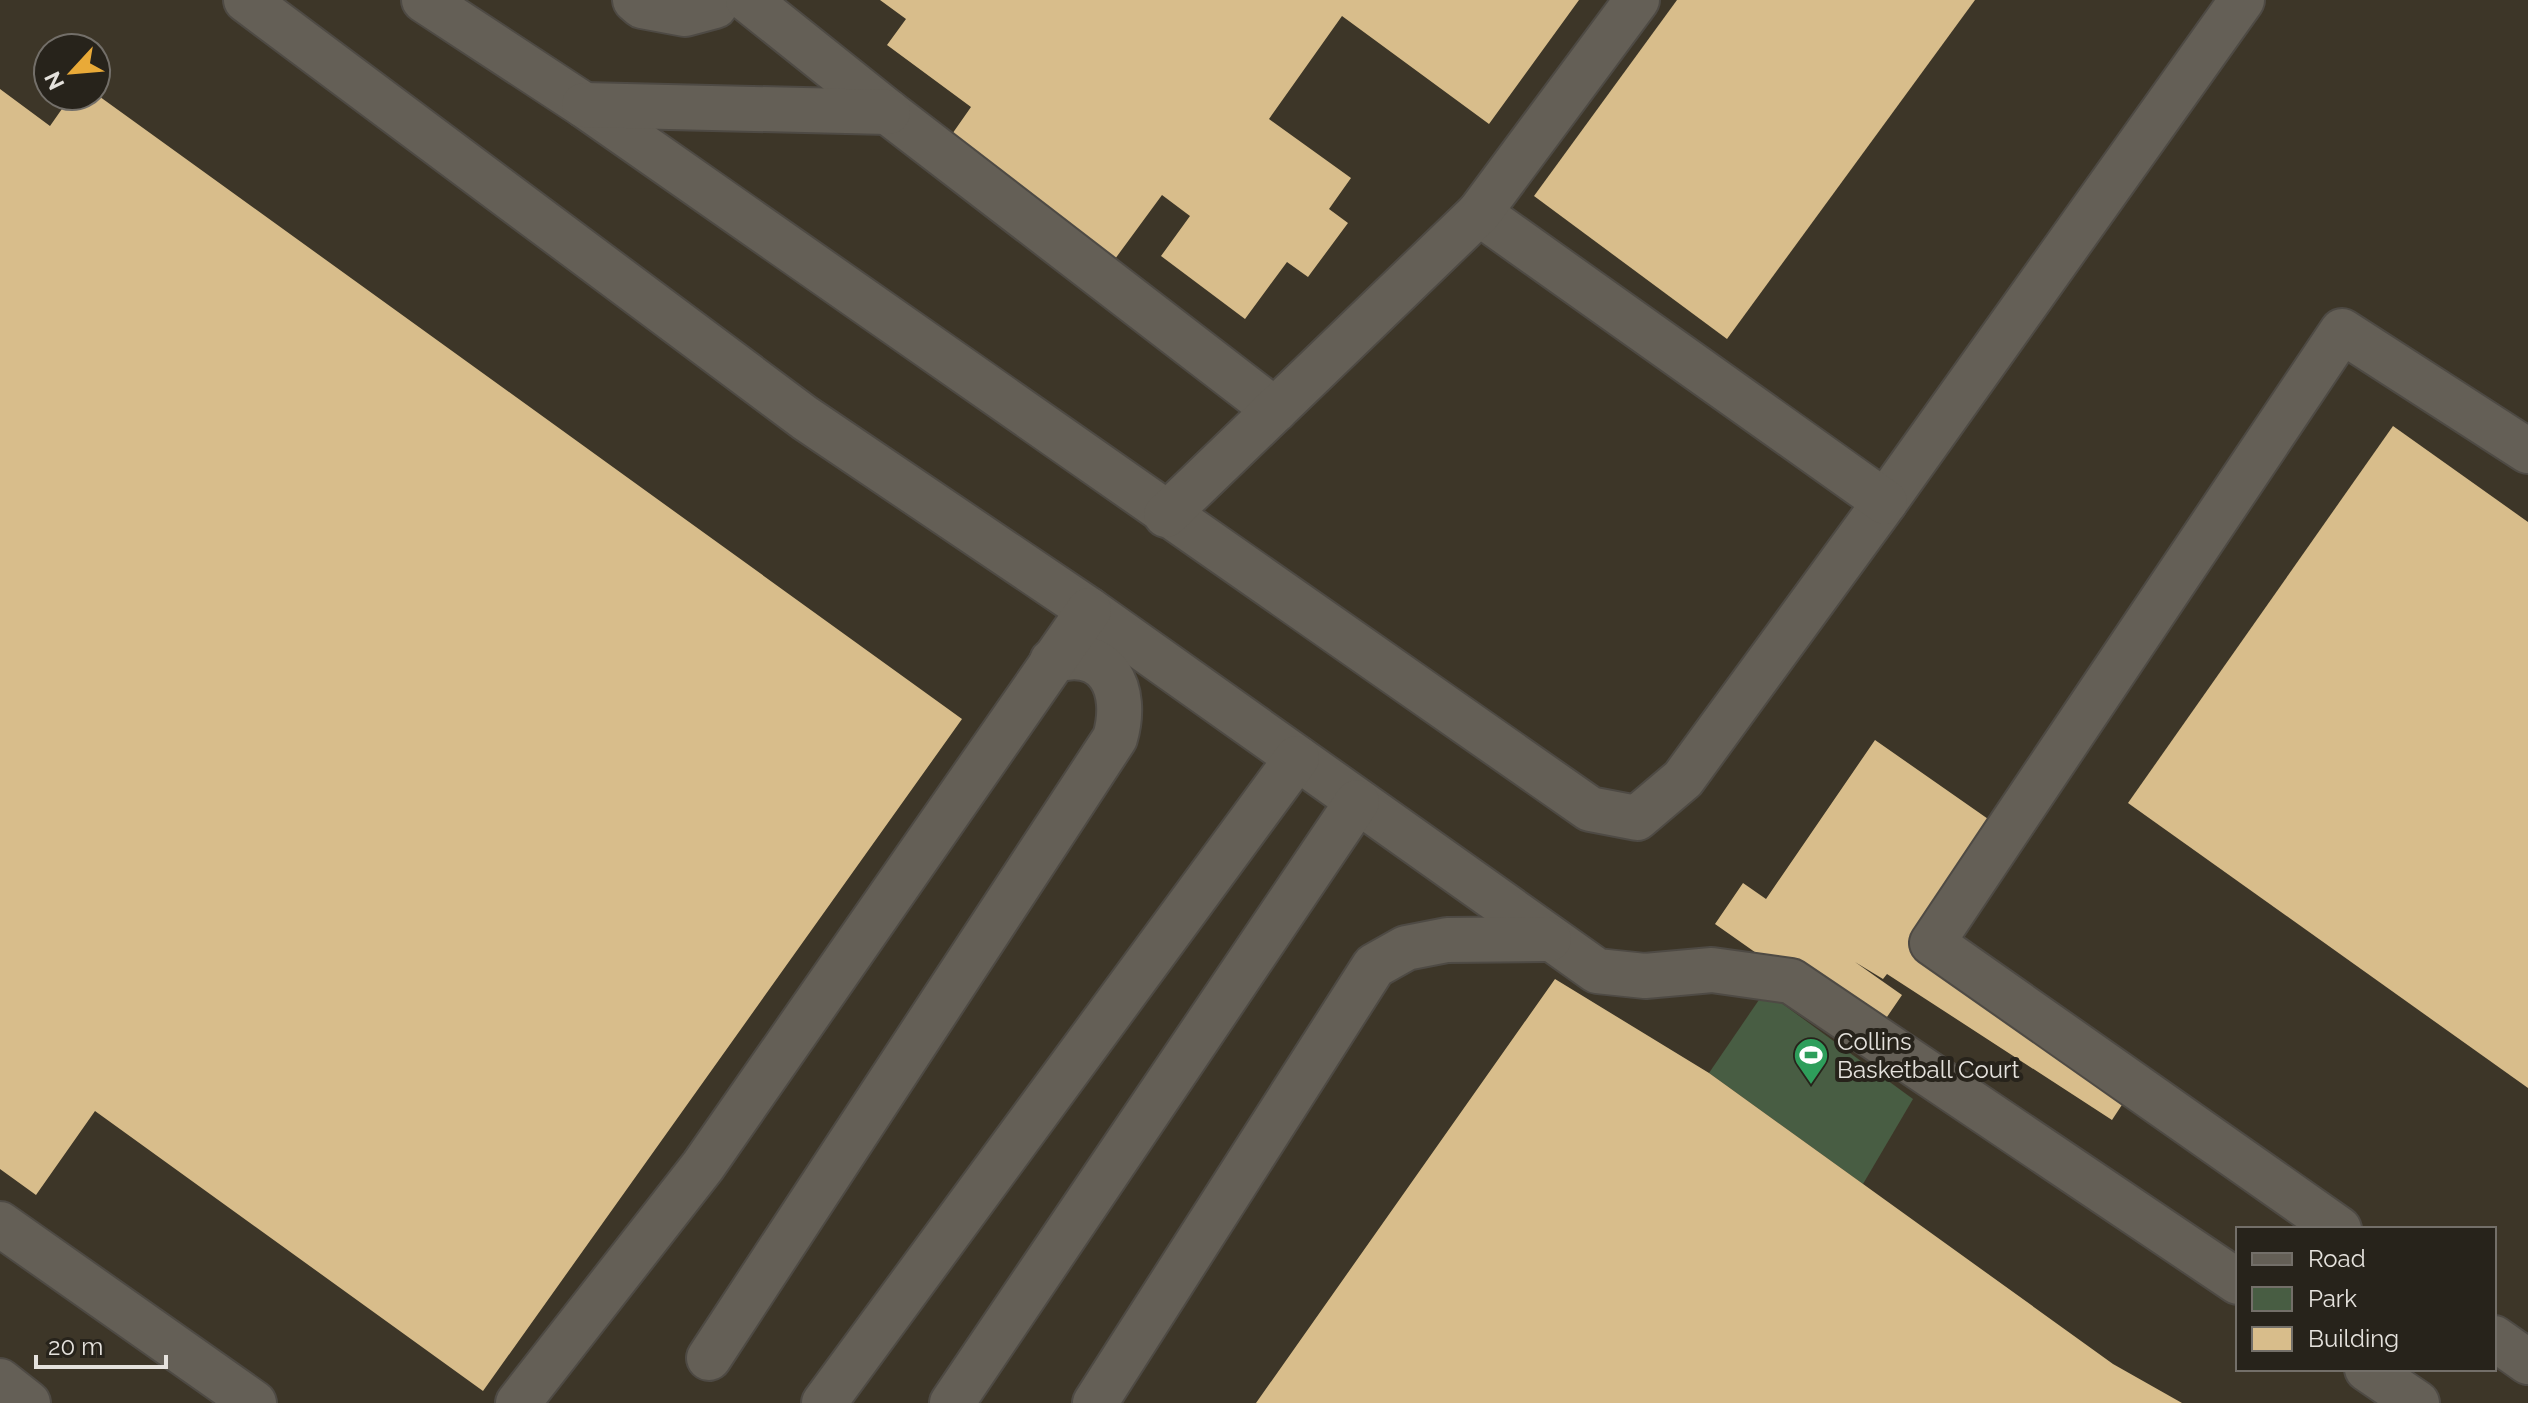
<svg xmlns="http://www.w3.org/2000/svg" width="2528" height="1403" viewBox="0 0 2528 1403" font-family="Raleway,sans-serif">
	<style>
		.built { fill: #3d3628; fill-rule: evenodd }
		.green { fill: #485d43 }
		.building { fill: #d8bd8b }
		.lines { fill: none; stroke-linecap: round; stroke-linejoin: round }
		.minor-casing { stroke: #4e4a44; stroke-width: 48 }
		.minor { stroke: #645f56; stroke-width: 44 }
		.labels { text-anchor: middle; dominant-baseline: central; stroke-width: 8; stroke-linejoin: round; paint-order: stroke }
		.poi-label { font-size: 24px; fill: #e5e2dd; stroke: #27231b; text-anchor: start }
	</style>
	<rect width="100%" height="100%" fill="#312d25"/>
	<path class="built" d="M0,0H2528V1403H0ZM48,48H96V96H48ZM2238,1229H2494V1369H2238Z"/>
	<path class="green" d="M1765,991L1913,1099L1863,1184L1709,1073Z"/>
	<g class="building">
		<path d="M880,0H1579L1489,124L1342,16L1269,119L1351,178L1329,209L1348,223L1308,277L1287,262L1245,319L1161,256L1190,216L1162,195L1115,259L950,137L971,107L887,45L906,19Z"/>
		<path d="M1677,0H1975L1727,339L1534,196Z"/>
		<path d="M0,89L50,126L71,96L96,94L962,719L483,1391L95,1111L36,1195L0,1169Z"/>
		<path d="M2393,426L2528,522V1088L2128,803Z"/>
		<path d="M1875,740L1991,821L1908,942L2133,1088L2112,1120L1887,974L1883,979L1855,962L1902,995L1874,1036L1715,924L1743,883L1766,899Z"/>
		<path d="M1555,979L1709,1073L2113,1364L2182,1403H1256Z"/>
	</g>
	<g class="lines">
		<g class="minor-casing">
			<g id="minor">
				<path d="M246,0L805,418L1089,610L1597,971L1645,976L1712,970L1791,981L2238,1282"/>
				<path d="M424,0L584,105L1590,809L1637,818L1683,779L1885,502L2242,0"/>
				<path d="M635,0L642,6L685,14L715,6L717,0"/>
				<path d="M748,0L888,112L1275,410"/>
				<path d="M584,105L888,112"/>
				<path d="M1479,213L1885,502"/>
				<path d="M1166,515L1479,213L1637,0"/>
				<path d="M0,1224L254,1403"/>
				<path d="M2339,1229L1932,943L2342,331L2528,451"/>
				<path d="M2494,1338L2528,1362"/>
				<path d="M709,1358L1115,738C1129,690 1108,644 1052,661"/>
				<path d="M2367,1369L2417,1403"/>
				<path d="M0,1381L28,1403"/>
				<path d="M518,1403L703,1166L1089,610"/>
				<path d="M824,1403L1297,758"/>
				<path d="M952,1403L1357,802"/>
				<path d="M1095,1403L1374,966L1406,948L1447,940L1549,939"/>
			</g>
		</g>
		<use href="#minor" class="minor"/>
	</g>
	<defs>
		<g id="stadium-pin" transform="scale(1.8)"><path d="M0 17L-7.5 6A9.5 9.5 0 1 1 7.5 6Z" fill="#2e9e5b" stroke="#27231b"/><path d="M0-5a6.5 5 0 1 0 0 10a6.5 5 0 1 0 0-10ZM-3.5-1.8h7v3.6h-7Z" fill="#fff"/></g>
	</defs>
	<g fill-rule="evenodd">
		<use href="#stadium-pin" x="1811" y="1055"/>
	</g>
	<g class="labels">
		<g class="poi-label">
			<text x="1837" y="1041">Collins<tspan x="1837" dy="28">Basketball Court</tspan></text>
		</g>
	</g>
	<rect x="2236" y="1227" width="260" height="144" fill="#27231b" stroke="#736f69" stroke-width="2"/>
	<rect x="2252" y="1253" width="40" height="12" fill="#645f56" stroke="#736f69" stroke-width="2"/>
	<text x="2308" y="1267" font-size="24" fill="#e5e2dd">Road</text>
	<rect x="2252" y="1287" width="40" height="24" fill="#485d43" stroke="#736f69" stroke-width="2"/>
	<text x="2308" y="1307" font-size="24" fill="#e5e2dd">Park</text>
	<rect x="2252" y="1327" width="40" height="24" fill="#d8bd8b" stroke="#736f69" stroke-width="2"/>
	<text x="2308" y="1347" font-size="24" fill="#e5e2dd">Building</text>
	<g transform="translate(72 72) rotate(244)"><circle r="38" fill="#27231b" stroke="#736f69" stroke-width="2"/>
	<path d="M0-6L14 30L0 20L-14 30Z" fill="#e9aa38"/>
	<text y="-12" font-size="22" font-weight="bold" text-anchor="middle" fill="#e5e2dd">N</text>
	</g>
	<path d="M36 1355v12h130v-12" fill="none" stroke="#e5e2dd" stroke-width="4"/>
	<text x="48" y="1355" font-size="24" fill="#e5e2dd" stroke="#27231b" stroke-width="6" paint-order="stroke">20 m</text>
</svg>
